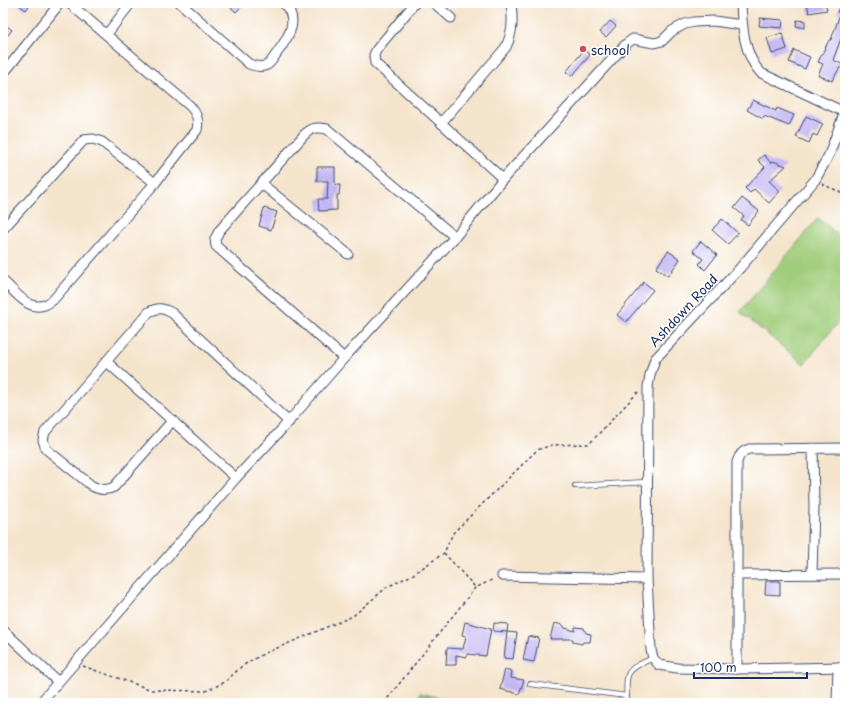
<svg xmlns="http://www.w3.org/2000/svg" width="848" height="706" viewBox="0 0 848 706" font-family="'Playpen Sans',sans-serif">
	<style>
		.green { fill: #a0cd7b; stroke: #5e7e6c }
		.building { fill: #c2b6f3 }
		.lines { fill: none; stroke-linecap: round; stroke-linejoin: round }
		.service-casing { stroke: #3c4a6e; stroke-width: 6 }
		.minor-casing { stroke: #3c4a6e; stroke-width: 11 }
		.path { stroke: #3c4a6e; stroke-width: 1.5; stroke-dasharray: 3 3; stroke-linecap: butt }
		.service { stroke: #fff; stroke-width: 4.5 }
		.minor { stroke: #fff; stroke-width: 9 }
		.poi-dot { fill: #d1495b; stroke: #fff; stroke-width: 1.5 }
		.labels { text-anchor: middle; dominant-baseline: central; stroke-width: 3; stroke-linejoin: round; paint-order: stroke }
		.poi-label { font-size: 13px; fill: #1b2f5e; stroke: #fff; text-anchor: start }
		.street-label { font-size: 13px; fill: #1b2f5e; stroke: #fff }
	</style>
	<rect width="100%" height="100%" fill="#fff"/>
	<filter id="ink" filterUnits="userSpaceOnUse"><feTurbulence type="fractalNoise" baseFrequency=".025" numOctaves="2"/><feDisplacementMap in="SourceGraphic" scale="8" xChannelSelector="R" yChannelSelector="G"/><feConvolveMatrix kernelMatrix="1 2 1 2 8 2 1 2 1" color-interpolation-filters="sRGB"/></filter>
	<filter id="wash" filterUnits="userSpaceOnUse"><feTurbulence type="fractalNoise" baseFrequency=".012" numOctaves="4" result="noise"/><feDisplacementMap in="SourceGraphic" scale="16" xChannelSelector="R" yChannelSelector="G"/><feGaussianBlur stdDeviation="0.9" result="paint"/><feColorMatrix in="noise" values="0 0 0 0 0 0 0 0 0 0 0 0 0 0 0 0 0 1.4 0 .05"/><feComposite in="paint" operator="in"/></filter>
	<g filter="url(#wash)">
		<rect width="100%" height="100%" fill="#f5e4cc"/>
		<g class="green">
			<path d="M818,218L845,241V314L804,364L740,312Z"/>
			<path d="M420,693L462,703H418Z"/>
		</g>
		<g id="blocks">
			<g class="building">
				<path d="M16,3H31L26,10Z"/>
				<path d="M226,3H245L236,12Z"/>
				<path d="M807,3H825L827,10L809,13Z"/>
				<path d="M841,3H845V28L833,60L842,64L832,81L818,75L823,64L818,62L829,40H831L840,14L837,12Z"/>
				<path d="M760,18L783,20L782,28L759,26Z"/>
				<path d="M797,20L805,21V28L796,26Z"/>
				<path d="M610,21L616,26L606,37L600,32Z"/>
				<path d="M3,23L12,30L3,41Z"/>
				<path d="M782,33L787,49L772,54L767,38Z"/>
				<path d="M584,50L590,55L572,76L566,72Z"/>
				<path d="M794,50L810,57L805,69L789,62Z"/>
				<path d="M753,100L776,111L777,108L794,115L789,126L764,116L763,119L747,110Z"/>
				<path d="M806,116L823,124L817,136L813,134L809,143L796,137Z"/>
				<path d="M764,155L771,163L773,161L786,166L769,181L780,191L769,203L754,189L750,193L745,188L765,167L758,160Z"/>
				<path d="M317,167H335V185H340L339,195H337V210L319,211L318,199H327L328,181H317Z"/>
				<path d="M742,198L759,211L748,225L741,220L744,216L734,208Z"/>
				<path d="M264,208L277,212L271,230L259,226Z"/>
				<path d="M722,219L738,233L728,244L712,230Z"/>
				<path d="M701,241L717,255L705,270L699,264L703,259L693,251Z"/>
				<path d="M668,251L680,259L668,276L656,268Z"/>
				<path d="M644,282L653,290L626,322L617,315Z"/>
				<path d="M766,581H780V595L765,594Z"/>
				<path d="M465,622L491,629L486,656L467,654V657L456,655V665H446L447,648L463,649L466,636L462,635Z"/>
				<path d="M494,623L508,624L507,632L493,631Z"/>
				<path d="M554,623L563,625L565,628L575,631V627L584,628L586,633L591,634L590,642H583L582,644L573,642V639H550Z"/>
				<path d="M507,632L517,633L513,659L504,658Z"/>
				<path d="M528,636L539,638L534,662L523,660Z"/>
				<path d="M505,669L512,671L511,678L524,680L519,694L500,689Z"/>
			</g>
		</g>
	</g>
	<g filter="url(#ink)">
		<use href="#blocks" fill-opacity="0" stroke="#3c4a6e" stroke-width="1"/>
		<g class="lines">
			<g class="service-casing">
				<g id="service">
					<path d="M575,486L647,482"/>
					<path d="M530,684L627,696"/>
					<path d="M627,703C626,671 624,671 653,658"/>
				</g>
			</g>
			<g class="minor-casing">
				<g id="minor">
					<path d="M180,3L249,64C254,66 261,68 267,65C271,63 274,57 277,53C288,38 301,19 283,3"/>
					<path d="M415,3L377,49L374,55L375,63L503,179"/>
					<path d="M434,3L451,18"/>
					<path d="M741,3C742,26 744,56 761,73L844,112"/>
					<path d="M107,34L131,3"/>
					<path d="M3,74L60,3"/>
					<path d="M845,111L829,155L815,180L740,268L655,359L650,375L648,387L647,579L651,650L653,658L659,665L677,668L737,669L845,667"/>
					<path d="M441,123L506,47C513,32 513,20 511,3"/>
					<path d="M262,184L348,254"/>
					<path d="M3,229L84,140L93,139L102,142L155,183"/>
					<path d="M3,281C19,295 32,317 53,300L155,183L197,130C199,120 197,114 190,106L69,3"/>
					<path d="M344,358L216,246L215,239L219,231L305,134C313,127 317,127 327,129L455,237"/>
					<path d="M107,362L236,478"/>
					<path d="M173,420L114,487C106,491 100,490 92,486L46,449L43,440L45,432L149,312C158,307 163,308 172,313L289,422"/>
					<path d="M812,574L814,507L813,448"/>
					<path d="M737,575L845,574"/>
					<path d="M502,576L647,579"/>
					<path d="M3,630L58,682"/>
					<path d="M737,669V462C739,455 742,451 749,449L845,448"/>
					<path d="M40,703L236,478L282,429L344,358L455,237L503,179L626,44L633,39L654,43L662,41L672,31L685,24L694,22L714,21L742,25"/>
					<path d="M837,703L838,667"/>
				</g>
			</g>
			<g class="path">
				<path d="M822,184L845,194"/>
				<path d="M444,553L475,587"/>
				<path d="M83,666L152,690L206,691L225,682L242,666L263,654L353,616L387,587L412,575L444,553L453,533L537,450L552,445L589,444L640,390"/>
				<path d="M384,703L475,588L494,579"/>
			</g>
			<use href="#service" class="service"/>
			<use href="#minor" class="minor"/>
		</g>
	</g>
	<circle class="poi-dot" cx="583" cy="49" r="4"/>
	<g class="labels">
		<g class="poi-label">
			<text x="591" y="49">school</text>
		</g>
		<g class="street-label">
			<text transform="translate(683 310) rotate(-47)">Ashdown Road</text>
		</g>
	</g>
	<rect width="848" height="706" fill="none" stroke="#fff" stroke-width="16"/>
	<path d="M694 672v6h113v-6" fill="none" stroke="#1b2f5e" stroke-width="2"/>
	<text x="700" y="672" font-size="12" fill="#1b2f5e" stroke="#ffffff" stroke-width="3" paint-order="stroke">100 m</text>
</svg>
